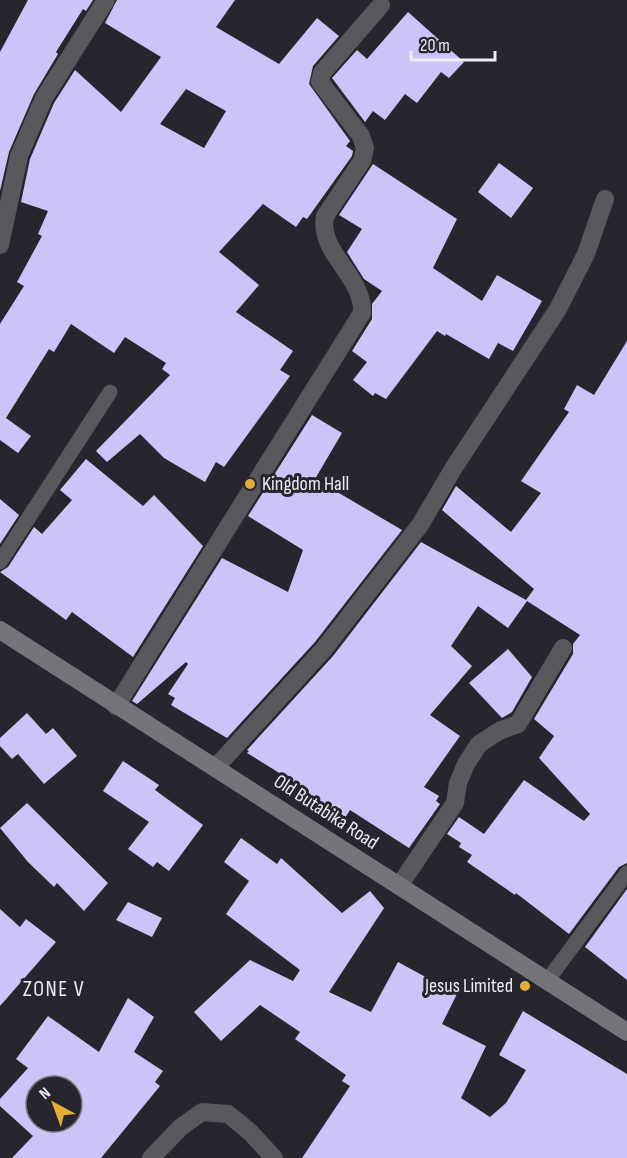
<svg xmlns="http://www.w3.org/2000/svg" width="627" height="1158" viewBox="0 0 627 1158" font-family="'Sofia Sans Condensed',sans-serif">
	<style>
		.building { fill: #ccc4f8; fill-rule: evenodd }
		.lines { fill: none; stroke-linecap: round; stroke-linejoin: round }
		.service { stroke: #59585d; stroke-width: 15 }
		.minor { stroke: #59585d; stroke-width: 18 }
		.secondary { stroke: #75747b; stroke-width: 18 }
		.poi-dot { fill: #e5ad36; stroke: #27262f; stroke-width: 2 }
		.labels { text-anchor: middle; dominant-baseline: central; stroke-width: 6; stroke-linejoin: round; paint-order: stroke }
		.poi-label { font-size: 20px; fill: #ececf2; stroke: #27262f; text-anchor: start }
		.street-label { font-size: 20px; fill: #ececf2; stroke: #27262f }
		.quarter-label { font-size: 22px; letter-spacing: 1.5px; fill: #ececf2; stroke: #27262f }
	</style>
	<rect width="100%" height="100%" fill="#27262f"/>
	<g class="building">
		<path d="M28,0H93L86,11L83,9L56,52L58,54L34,94L9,152L0,191V52Z"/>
		<path d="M117,0H235L216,27L279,64L317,18L339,36L313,66L309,84L350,141L346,146L353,151L352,156L307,219L303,217L296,227L263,204L219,252L259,285L236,312L293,351L280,370L290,376L224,467L216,462L205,482L164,458L140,434L107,462L96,451L170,375L162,369L166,363L125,337L114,353L71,324L54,352L49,349L6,418L31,436L18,453L0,440V324L24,286L17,282L42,236L38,234L48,211L21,202L30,159L54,103L75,70L121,112L161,57L105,23ZM186,89L226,111L204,148L160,124Z"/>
		<path d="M408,12L464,62L449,78L441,72L417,103L405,94L385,120L373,111L365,122L332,78L357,50L367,59Z"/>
		<path d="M499,163L533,188L511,218L478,192Z"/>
		<path d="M373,164L457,219L433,268L482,301L497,275L542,301L513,351L498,343L489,359L446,334L445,336L437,331L386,399L375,393L373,396L353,380L367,362L352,351L372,319V304L382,291L364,279L347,252L362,229L339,215Z"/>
		<path d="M627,341V863L619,867L569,934L516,893L515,895L467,862L472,855L459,847L461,843L447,834L459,817L484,834L524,780L584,821L590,814L539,758L554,736L534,719L573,654V644L580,635L527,601L508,628L478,606L451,646L472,666L430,715L460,736L424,787L439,796L436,801L440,804L409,848L350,810L345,818L300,791L302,787L247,753L249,751L247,750L333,656L421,542L526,600L534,589L442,510L456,486L511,532L541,493L521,481L569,412L564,409L577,385L594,395Z"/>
		<path d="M312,415L342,433L315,479L402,530L315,642L227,738L171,705L175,698L168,694L188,664L186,662L137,704L132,701L222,558L288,592L303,550L248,516Z"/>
		<path d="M86,459L143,506L154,495L203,546L133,657L72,612L66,620L0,572L8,567L34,527L42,534L72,500L60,490Z"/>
		<path d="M0,499L19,515L0,544Z"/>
		<path d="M508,649L532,677L512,712L502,718L469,683Z"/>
		<path d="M27,713L46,734L53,728L77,756L44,784L18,754L12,759L0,746V738Z"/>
		<path d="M123,761L159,785L155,790L203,825L169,871L157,862L153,867L128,849L149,822L103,791Z"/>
		<path d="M27,803L108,883L84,911L57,883L54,887L28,862L0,828Z"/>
		<path d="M241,838L277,864L281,858L342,913L370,891L384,908L329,992L371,1012L398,962L457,994L442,1024L486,1046L461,1098L490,1117L506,1103L526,1070L499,1055L523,1011L627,1074V1158H302L350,1086L342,1081L346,1075L295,1039L300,1032L260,1005L221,1041L194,1012L250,960L293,981L300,970L226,914L249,881L224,862Z"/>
		<path d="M627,889V980L585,947Z"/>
		<path d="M128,902L162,918L152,937L116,920Z"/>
		<path d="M0,909L20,927L26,919L56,942L0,1006Z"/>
		<path d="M128,998L154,1017L134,1052L163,1071L155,1082L160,1086L101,1158H12L33,1136L0,1106V1099L28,1068L16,1059L48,1016L99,1052ZM36,1086H72V1122H36Z"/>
	</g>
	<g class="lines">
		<g class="service">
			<path d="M0,562L110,392"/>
			<path d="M547,981L627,873"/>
		</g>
		<g class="minor">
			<path d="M0,245L19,156L44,98L106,0"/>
			<path d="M116,706L362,313C364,276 318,253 325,216L362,161L365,148L361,136L320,82L322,73L381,5"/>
			<path d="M215,768L324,649L420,525L453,469L558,309L586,254L605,199"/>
			<path d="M399,886L455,803L458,783L466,764L479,744L499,731L518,724L563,648"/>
			<path d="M151,1158L181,1127L202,1112L228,1114L250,1132L274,1158"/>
		</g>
		<path class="secondary" d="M0,630L627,1032"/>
	</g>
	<g class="poi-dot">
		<circle cx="250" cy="484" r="6"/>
		<circle cx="525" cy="986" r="6"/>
	</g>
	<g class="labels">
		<g class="poi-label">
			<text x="262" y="484">Kingdom Hall</text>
			<text x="513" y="986" text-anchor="end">Jesus Limited</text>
		</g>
		<g class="street-label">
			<text transform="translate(326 812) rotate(33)">Old Butabika Road</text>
		</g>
		<g class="quarter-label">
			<text x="54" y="989">ZONE V</text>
		</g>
	</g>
	<g transform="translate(54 1104) rotate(319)"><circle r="28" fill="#27262f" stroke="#76757d" stroke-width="1.5"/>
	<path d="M0-4.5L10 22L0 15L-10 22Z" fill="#e5ad36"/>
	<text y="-9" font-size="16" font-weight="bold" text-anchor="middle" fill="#ececf2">N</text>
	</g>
	<path d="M411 51v9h84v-9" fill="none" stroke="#ececf2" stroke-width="3"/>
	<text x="420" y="51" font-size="18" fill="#ececf2" stroke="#27262f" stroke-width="4.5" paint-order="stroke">20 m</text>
</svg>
